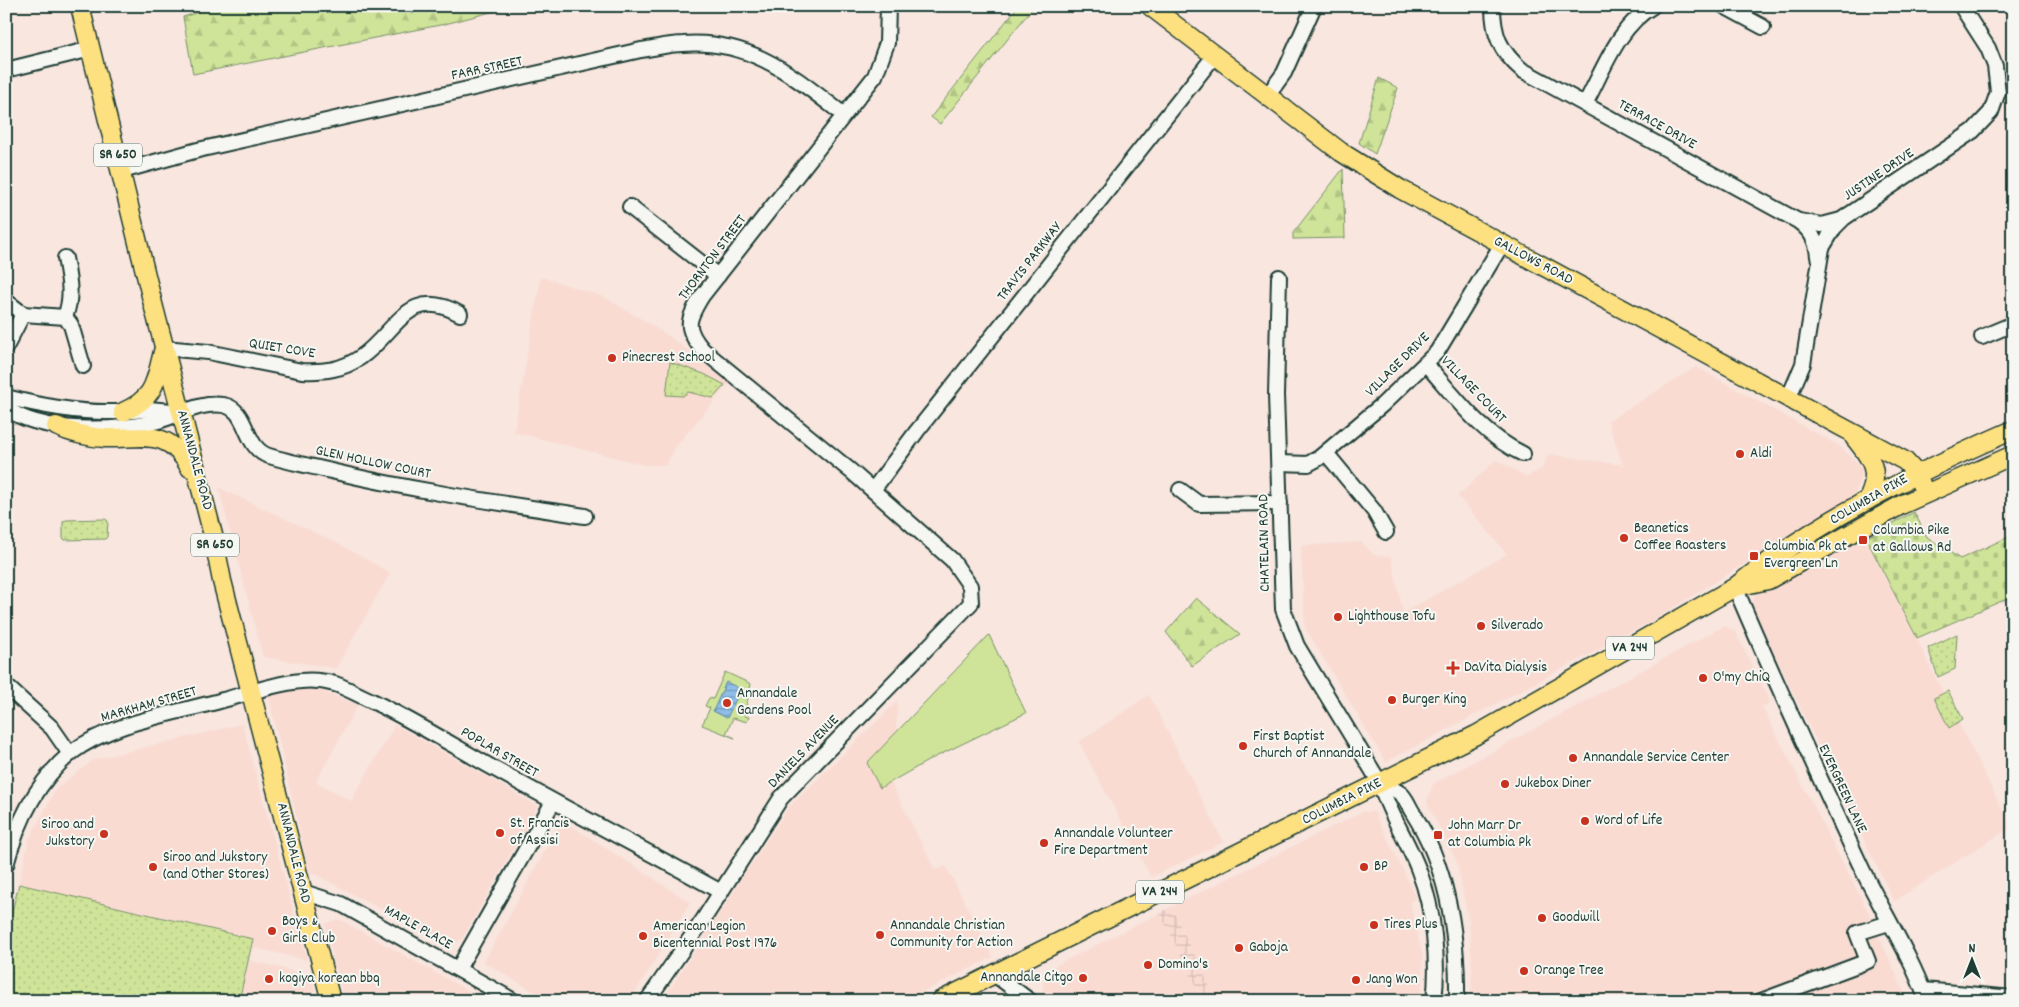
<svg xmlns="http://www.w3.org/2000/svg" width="2019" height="1007" viewBox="0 0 2019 1007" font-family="Dekko,sans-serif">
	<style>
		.built { fill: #f9dbd2 }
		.industrial { fill: url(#industrial-grid) }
		.grass { fill: #cfe499; stroke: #779066 }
		.forest { fill: url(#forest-firs); stroke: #779066 }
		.cemetery { fill: url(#cemetery-stones); stroke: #779066 }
		.park { fill: url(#park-dots); stroke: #779066 }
		.water { fill: url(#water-rules); stroke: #628aa1 }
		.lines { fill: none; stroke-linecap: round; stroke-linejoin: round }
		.stream { stroke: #628aa1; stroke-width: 4 }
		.minor-casing { stroke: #1f3d34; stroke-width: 18 }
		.major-casing { stroke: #1f3d34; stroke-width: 21 }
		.minor { stroke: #f6f6f2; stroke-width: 14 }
		.major { stroke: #fde080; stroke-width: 18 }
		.poi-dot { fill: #c8321e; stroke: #f6f6f2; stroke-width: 2 }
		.labels { text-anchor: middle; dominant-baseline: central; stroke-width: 4; stroke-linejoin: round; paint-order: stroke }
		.shield { fill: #f6f6f2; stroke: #60746d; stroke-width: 1 }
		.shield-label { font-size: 14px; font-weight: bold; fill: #1f3d34 }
		.street-label { font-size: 15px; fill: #1f3d34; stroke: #f6f6f2 }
		.poi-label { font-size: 15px; fill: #1f3d34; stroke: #f6f6f2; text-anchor: start }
	</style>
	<defs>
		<pattern id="industrial-grid" width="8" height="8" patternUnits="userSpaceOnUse" patternTransform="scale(1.25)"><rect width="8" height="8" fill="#f9dbd2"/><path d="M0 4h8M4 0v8" fill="none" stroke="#d5bdb5"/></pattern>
		<pattern id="forest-firs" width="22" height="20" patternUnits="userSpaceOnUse" patternTransform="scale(1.25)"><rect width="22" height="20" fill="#cfe499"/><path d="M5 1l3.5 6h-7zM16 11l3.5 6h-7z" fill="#b1c484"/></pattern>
		<pattern id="cemetery-stones" width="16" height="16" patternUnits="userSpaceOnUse" patternTransform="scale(1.25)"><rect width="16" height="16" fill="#cfe499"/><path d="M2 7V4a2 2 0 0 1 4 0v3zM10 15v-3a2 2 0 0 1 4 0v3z" fill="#b1c484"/></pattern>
		<pattern id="park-dots" width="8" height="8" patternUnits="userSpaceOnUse" patternTransform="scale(1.25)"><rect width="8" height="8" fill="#cfe499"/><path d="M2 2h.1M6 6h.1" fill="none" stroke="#b1c484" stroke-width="1.8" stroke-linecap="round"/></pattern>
		<pattern id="water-rules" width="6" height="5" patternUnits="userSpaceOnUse" patternTransform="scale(1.25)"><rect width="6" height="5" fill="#8fbee9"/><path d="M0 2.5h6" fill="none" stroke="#749cbe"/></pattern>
	</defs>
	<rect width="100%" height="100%" fill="#f8e6df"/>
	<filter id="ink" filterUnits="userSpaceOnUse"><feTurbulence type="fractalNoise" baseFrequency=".02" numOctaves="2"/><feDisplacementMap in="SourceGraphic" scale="10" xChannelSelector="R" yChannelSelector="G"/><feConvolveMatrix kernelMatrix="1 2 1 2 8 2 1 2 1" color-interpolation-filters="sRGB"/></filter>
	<g filter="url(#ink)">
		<g class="built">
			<path d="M541,277L604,297L666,334L730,382L677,445L666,465H645L514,432Z"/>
			<path d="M1696,367L1839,446L1863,468L1855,495L1652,621L1386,762L1305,627L1301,546L1361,542L1374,555L1391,557L1403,613L1507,554L1458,496L1496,460L1527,477L1542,469L1549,454L1623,465L1608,421Z"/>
			<path d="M219,488L339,544L390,573L336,668L263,657Z"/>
			<path d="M1863,533L2011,827L1894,901L1751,606L1756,593Z"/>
			<path d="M1724,626L1735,631L1770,702L1762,707L1868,912L1908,1001H1471L1472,968L1469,922L1457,862L1427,803L1433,784Z"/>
			<path d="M281,686L308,687L358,704L316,782L351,801L395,725L538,806L462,939L451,946L309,871L269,697Z"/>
			<path d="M1149,695L1223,842L1151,877L1079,742Z"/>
			<path d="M898,701L892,785L935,870L946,866L993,957L904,1001H662L788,808Z"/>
			<path d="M242,724L307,960L251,947L253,938L19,884L29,840L56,789L93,760Z"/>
			<path d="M1362,812H1374L1416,897L1410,902L1423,958L1421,1001H1217L1171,907Z"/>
			<path d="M562,820L690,902L630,1001H550L484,962Z"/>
			<path d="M1160,913L1203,1001H1057L1043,990V980L1052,973L1051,968Z"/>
			<path d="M339,919L486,1001H344L325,924Z"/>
			<path d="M248,960L311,976L317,1001H239Z"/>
		</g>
		<path class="industrial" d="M1171,907L1217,1001H1203L1160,913Z"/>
		<g class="grass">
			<path d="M989,635L1026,713L933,758L880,788L867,763Z"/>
			<path d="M725,672L751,684L744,716L749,717L747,722L733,718L726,734L735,738L702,725L710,708L705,706L709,698L713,699Z"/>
		</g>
		<g class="forest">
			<path d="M218,6H514L445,24L193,74L183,17Z"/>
			<path d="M1018,6H1034L940,124L931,117Z"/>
			<path d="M1379,78L1398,88L1375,154L1359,143Z"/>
			<path d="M1343,169L1345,238L1293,239V233Z"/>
			<path d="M1196,598L1240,634L1192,666L1166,632Z"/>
		</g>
		<path class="cemetery" d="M1914,512L1927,537L1960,559L2013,535V596L1917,638L1866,538Z"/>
		<g class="park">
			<path d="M670,362L704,374L725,385L713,398L688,392L683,396L666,395Z"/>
			<path d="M105,519L108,521L107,537L105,539L65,540L63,538V522L66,520Z"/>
			<path d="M1957,634L1955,669L1938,677L1928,648Z"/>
			<path d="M1948,691L1963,719L1949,728L1934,698Z"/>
			<path d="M19,884L253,939L239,1001H6V935Z"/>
		</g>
		<path class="water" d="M726,682L741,689L727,718L713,711Z"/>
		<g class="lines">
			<path class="stream" d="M413,12L417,6"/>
			<g class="minor-casing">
				<g id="minor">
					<path d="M1493,6C1493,35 1500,51 1522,70L1798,221C1811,231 1817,240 1818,257"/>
					<path d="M1724,6L1763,27"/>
					<path d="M6,70L91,49"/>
					<path d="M1268,95L1284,73L1314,6"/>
					<path d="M1585,104C1603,71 1618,26 1653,6"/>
					<path d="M122,171L198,150L641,50C655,48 669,44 683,44C752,39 793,76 844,115"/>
					<path d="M630,207L718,276"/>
					<path d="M1799,221L1822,225L1841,220"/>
					<path d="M1279,277L1276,395L1283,609L1297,646L1380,783C1389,814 1408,841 1419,871C1434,910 1439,960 1434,1001"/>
					<path d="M6,301L23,314L65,317L71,325L83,366"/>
					<path d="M65,317C73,296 69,279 65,258"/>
					<path d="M1982,337L2013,324"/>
					<path d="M6,347L23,314"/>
					<path d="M164,348L208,352L302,371C323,372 343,370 361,357C396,333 408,284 460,314"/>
					<path d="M1426,364C1455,397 1482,435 1523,454"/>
					<path d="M6,397C41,406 76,413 113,412C139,412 154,406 181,413"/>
					<path d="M1788,399L1803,364L1822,248L1834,228L1844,218L1973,131L1991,112L1998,92L1995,66L1988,48L1961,6"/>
					<path d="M6,408C41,434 114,431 154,422C176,417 200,401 223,405C249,409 243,448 269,456C289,462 310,466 331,471C415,491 500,503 585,516"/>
					<path d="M1326,453L1374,511L1386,532"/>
					<path d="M1280,463L1308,464L1319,458L1382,405L1437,352L1502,244"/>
					<path d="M873,490L917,431L1215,55"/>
					<path d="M1180,490L1199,504L1280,503"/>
					<path d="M1735,587C1776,683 1819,777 1863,871C1884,914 1911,956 1927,1001"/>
					<path d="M6,686L52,728L70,754"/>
					<path d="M1380,783C1387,786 1395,789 1401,794C1406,798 1409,807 1413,813C1448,868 1458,937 1457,1001"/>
					<path d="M6,865C17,823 36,782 71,753C111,722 174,714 223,700C248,694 275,683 301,681C312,680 324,681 335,684C347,688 358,695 370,700C412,720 452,745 493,768C568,810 645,850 721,892"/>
					<path d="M303,892L341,904L514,1001"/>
					<path d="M458,969L553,802"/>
					<path d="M994,974L1030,1001"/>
					<path d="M1923,990L2013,998"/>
					<path d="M647,1001L703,920L781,798L971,603L970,586L952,560L852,472L703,350C684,328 687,320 702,296L875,76L887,43L888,6"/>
					<path d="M1761,1001L1868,961L1857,933L1889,923"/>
				</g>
			</g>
			<g class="major-casing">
				<g id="major">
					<path d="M80,6L153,304L213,535L222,581L331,1001"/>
					<path d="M1150,6L1341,152L1400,189L1905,461L1916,473L1925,493"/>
					<path d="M123,412C157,397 155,381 164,348"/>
					<path d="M56,426C71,433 88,437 105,438C144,439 168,427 190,468"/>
					<path d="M1854,437C1872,459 1881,472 1868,500"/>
					<path d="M1740,586L1768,580L1901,505L2013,455"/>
					<path d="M940,1001L1476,735L1735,587C1818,520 1915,473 2013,430"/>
				</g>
			</g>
			<use href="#minor" class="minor"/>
			<use href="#major" class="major"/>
		</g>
	</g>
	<g class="poi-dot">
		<circle cx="612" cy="358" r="5"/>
		<circle cx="1740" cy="454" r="5"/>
		<circle cx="1624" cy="538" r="5"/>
		<rect x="1858" y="535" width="10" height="10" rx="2.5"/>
		<rect x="1749" y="551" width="10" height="10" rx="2.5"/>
		<circle cx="1338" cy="617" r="5"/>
		<circle cx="1481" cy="626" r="5"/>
		<path d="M1450.5 660.5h5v5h5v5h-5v5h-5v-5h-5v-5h5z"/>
		<circle cx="1703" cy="678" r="5"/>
		<circle cx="1392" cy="700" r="5"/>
		<circle cx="727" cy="703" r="5"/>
		<circle cx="1243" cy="746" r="5"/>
		<circle cx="1573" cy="758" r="5"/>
		<circle cx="1505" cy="784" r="5"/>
		<circle cx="1585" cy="821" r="5"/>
		<circle cx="500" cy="833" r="5"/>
		<circle cx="104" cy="834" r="5"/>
		<rect x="1433" y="830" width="10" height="10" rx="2.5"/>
		<circle cx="1044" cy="843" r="5"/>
		<circle cx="153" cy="867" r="5"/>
		<circle cx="1364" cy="867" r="5"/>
		<circle cx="1542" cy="918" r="5"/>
		<circle cx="1374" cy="925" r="5"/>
		<circle cx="272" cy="931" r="5"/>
		<circle cx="880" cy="935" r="5"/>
		<circle cx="643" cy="936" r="5"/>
		<circle cx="1239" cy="948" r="5"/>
		<circle cx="1148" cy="965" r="5"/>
		<circle cx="1524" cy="971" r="5"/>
		<circle cx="1083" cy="978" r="5"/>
		<circle cx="269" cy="979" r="5"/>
		<circle cx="1356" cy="980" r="5"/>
	</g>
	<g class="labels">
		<g class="shield">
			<rect x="94" y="143.5" width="48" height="23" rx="4"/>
			<rect x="191" y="533.5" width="48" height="23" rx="4"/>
			<rect x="1606" y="636.5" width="48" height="23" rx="4"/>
			<rect x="1136" y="880.5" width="48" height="23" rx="4"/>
		</g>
		<g class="shield-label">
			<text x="118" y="155">SR 650</text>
			<text x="215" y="545">SR 650</text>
			<text x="1630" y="648">VA 244</text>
			<text x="1160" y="892">VA 244</text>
		</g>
		<g class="street-label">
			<text transform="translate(487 69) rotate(-12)">FARR STREET</text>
			<text transform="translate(1657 125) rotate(29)">TERRACE DRIVE</text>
			<text transform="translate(1879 175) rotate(-34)">JUSTINE DRIVE</text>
			<text transform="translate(713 258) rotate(-53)">THORNTON STREET</text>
			<text transform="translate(1533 261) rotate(28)">GALLOWS ROAD</text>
			<text transform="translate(1030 262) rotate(-52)">TRAVIS PARKWAY</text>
			<text transform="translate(282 349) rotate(9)">QUIET COVE</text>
			<text transform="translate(1398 365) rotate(-45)">VILLAGE DRIVE</text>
			<text transform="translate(1473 390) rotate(46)">VILLAGE COURT</text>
			<text transform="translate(194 460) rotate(75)">ANNANDALE ROAD</text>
			<text transform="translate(373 463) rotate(12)">GLEN HOLLOW COURT</text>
			<text transform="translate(1869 500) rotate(-30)">COLUMBIA PIKE</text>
			<text transform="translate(1265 543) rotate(-91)">CHATELAIN ROAD</text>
			<text transform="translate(149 705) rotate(-16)">MARKHAM STREET</text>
			<text transform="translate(804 752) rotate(-46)">DANIELS AVENUE</text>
			<text transform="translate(499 753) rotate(30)">POPLAR STREET</text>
			<text transform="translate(1842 789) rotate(65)">EVERGREEN LANE</text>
			<text transform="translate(1342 802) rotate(-27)">COLUMBIA PIKE</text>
			<text transform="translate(293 853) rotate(76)">ANNANDALE ROAD</text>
			<text transform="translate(418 928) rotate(29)">MAPLE PLACE</text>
		</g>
		<g class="poi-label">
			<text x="622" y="358">Pinecrest School</text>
			<text x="1750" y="454">Aldi</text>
			<text x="1634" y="529">Beanetics<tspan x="1634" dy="17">Coffee Roasters</tspan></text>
			<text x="1873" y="531">Columbia Pike<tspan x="1873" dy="17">at Gallows Rd</tspan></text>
			<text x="1764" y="547">Columbia Pk at<tspan x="1764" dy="17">Evergreen Ln</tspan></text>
			<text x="1348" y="617">Lighthouse Tofu</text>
			<text x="1491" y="626">Silverado</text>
			<text x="1464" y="668">DaVita Dialysis</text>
			<text x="1713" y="678">O'my ChiQ</text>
			<text x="737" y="694">Annandale<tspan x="737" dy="17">Gardens Pool</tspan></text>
			<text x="1402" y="700">Burger King</text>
			<text x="1253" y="737">First Baptist<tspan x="1253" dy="17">Church of Annandale</tspan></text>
			<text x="1583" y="758">Annandale Service Center</text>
			<text x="1515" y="784">Jukebox Diner</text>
			<text x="1595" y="821">Word of Life</text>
			<text x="510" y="824">St. Francis<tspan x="510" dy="17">of Assisi</tspan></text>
			<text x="94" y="825" text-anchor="end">Siroo and<tspan x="94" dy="17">Jukstory</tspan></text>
			<text x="1448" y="826">John Marr Dr<tspan x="1448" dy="17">at Columbia Pk</tspan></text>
			<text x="1054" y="834">Annandale Volunteer<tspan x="1054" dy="17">Fire Department</tspan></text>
			<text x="163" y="858">Siroo and Jukstory<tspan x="163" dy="17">(and Other Stores)</tspan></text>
			<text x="1374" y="867">BP</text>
			<text x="1552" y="918">Goodwill</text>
			<text x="282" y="922">Boys &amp;<tspan x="282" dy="17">Girls Club</tspan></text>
			<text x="1384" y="925">Tires Plus</text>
			<text x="890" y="926">Annandale Christian<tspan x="890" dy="17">Community for Action</tspan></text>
			<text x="653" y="927">American Legion<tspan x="653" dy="17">Bicentennial Post 1976</tspan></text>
			<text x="1249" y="948">Gaboja</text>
			<text x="1158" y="965">Domino's</text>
			<text x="1534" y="971">Orange Tree</text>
			<text x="1073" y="978" text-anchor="end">Annandale Citgo</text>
			<text x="279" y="979">kogiya korean bbq</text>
			<text x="1366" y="980">Jang Won</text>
		</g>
	</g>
	<rect width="2019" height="1007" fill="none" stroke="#f6f6f2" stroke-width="25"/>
	<rect x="12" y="12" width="1994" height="982" fill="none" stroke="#1f3d34" stroke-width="2" filter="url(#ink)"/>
	<g transform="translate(1972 960)" stroke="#f6f6f2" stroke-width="4" paint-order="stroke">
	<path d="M0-4L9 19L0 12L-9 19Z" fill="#1f3d34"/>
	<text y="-8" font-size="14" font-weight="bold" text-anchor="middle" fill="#1f3d34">N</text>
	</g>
</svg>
